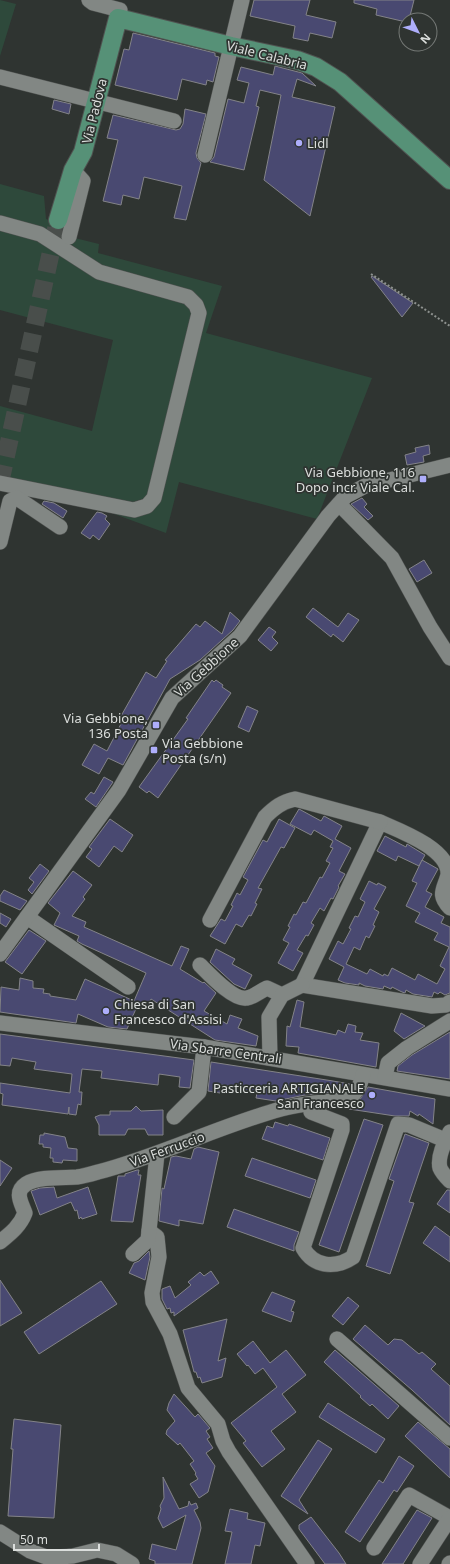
<svg xmlns="http://www.w3.org/2000/svg" width="450" height="1564" viewBox="0 0 450 1564" font-family="'Noto Sans',sans-serif">
	<style>
		.green { fill: #2e493b }
		.building { fill: #494971; stroke: #838388 }
		.lines { fill: none; stroke-linecap: round; stroke-linejoin: round }
		.major-tunnel { stroke: #494e4b; stroke-width: 18; stroke-dasharray: 18 9; stroke-linecap: butt }
		.minor-casing { stroke: #4f5250; stroke-width: 16 }
		.major-casing { stroke: #4f5250; stroke-width: 20 }
		.path { stroke: #8d918e; stroke-width: 2; stroke-dasharray: 2 2; stroke-linecap: butt }
		.minor { stroke: #828784; stroke-width: 15 }
		.major { stroke: #569177; stroke-width: 18 }
		.poi-dot { fill: #aeaefb; stroke: #2f3431; stroke-width: 1.5 }
		.labels { text-anchor: middle; dominant-baseline: central; stroke-width: 3.5; stroke-linejoin: round; paint-order: stroke }
		.street-label { font-size: 13px; fill: #dbdedc; stroke: #2f3431 }
		.poi-label { font-size: 13px; fill: #dbdedc; stroke: #2f3431; text-anchor: start }
	</style>
	<rect width="100%" height="100%" fill="#2f3431"/>
	<g class="green">
		<path d="M0,0L16,4L0,56Z"/>
		<path d="M0,184L44,196L46,219L66,224L63,235L99,244L98,253L222,286L206,333L372,378L317,519L179,482L166,533L98,508L148,509L203,306L198,296L188,290L103,267L65,240L42,229L0,218Z"/>
		<path d="M0,228L37,238L186,301L192,310L149,493L145,498L133,502L0,476V406L92,431L113,340L0,310Z"/>
	</g>
	<g class="building">
		<path d="M254,0H310L306,15L336,22L332,38L310,33L308,41L293,38L295,26L250,16Z"/>
		<path d="M354,0H414L409,20H406V22L376,15L377,9L354,3Z"/>
		<path d="M133,33L215,53V56L219,57L213,82L207,80L206,85L182,79L177,100L115,85L124,49L129,50Z"/>
		<path d="M275,66L302,73L316,86L297,79L292,97L335,107L310,216L264,180L281,95L260,90L256,106L259,107L244,170L210,162L214,157L228,99L244,103L249,83L237,80L241,67L273,75Z"/>
		<path d="M54,100L71,104L69,114L52,109Z"/>
		<path d="M185,109L206,114L196,153L197,158L201,163L186,220L174,218L182,186L144,177L139,199L123,195L121,205L103,201L118,140L107,138L113,115L176,130L180,129L183,124Z"/>
		<path d="M372,276L413,303L402,317L371,277Z"/>
		<path d="M429,445L430,454L423,456L424,462L407,465L405,455L416,452L415,448Z"/>
		<path d="M362,498L367,504L364,507L373,516L368,520L351,504Z"/>
		<path d="M44,501L54,503L67,511L63,518L42,504Z"/>
		<path d="M97,512L102,513L107,516L105,519L110,524L99,540L93,535L90,539L81,533Z"/>
		<path d="M424,560L432,573L417,582L409,569Z"/>
		<path d="M313,608L338,627L348,613L359,620L343,642L333,634L331,637L306,617Z"/>
		<path d="M230,612L240,621L233,630L200,660L170,679L123,765L108,758L99,774L82,765L94,744L107,751L124,718L121,716L146,672L156,678L167,661L165,660L196,624L200,627L205,621L222,634Z"/>
		<path d="M269,627L276,632L272,637L278,643L271,651L258,640Z"/>
		<path d="M212,680L214,682L216,680L223,685L222,687L231,693L158,798L149,791L147,793L139,787L188,719L186,718Z"/>
		<path d="M247,706L258,711L249,732L238,727Z"/>
		<path d="M104,777L113,782L96,807L85,799L91,792L94,794Z"/>
		<path d="M299,809L321,821L324,816L342,826L335,839L351,848L339,871L345,874L338,886L339,887L333,899L331,898L324,911L320,908L311,923L314,925L308,936L306,935L297,950L303,953L293,971L278,963L289,943L283,940L290,927L288,926L294,914L296,915L303,902L306,903L320,877L322,878L330,863L326,861L333,848L330,847L333,841L314,830L311,835L290,824Z"/>
		<path d="M110,819L133,835L122,852L114,846L99,867L86,857L92,849L89,847Z"/>
		<path d="M279,819L295,828L284,848L281,847L258,888L262,889L255,903L257,904L251,916L249,915L242,927L236,924L225,944L210,936L221,919L225,921L233,906L231,905L237,893L240,895L248,880L243,877L263,840L267,842Z"/>
		<path d="M385,836L406,847L407,844L425,855L419,866L398,856L396,861L377,851Z"/>
		<path d="M422,860L438,869L426,891L432,894L425,907L444,917L441,923L450,927V993L445,995L440,992L438,994L434,992L432,997L413,994L406,990L405,993L402,992L392,987L391,989L384,986L383,989L365,986L359,983V985L345,983L338,980L344,967L329,959L338,941L343,944L351,929L349,928L355,916L358,917L365,902L360,899L369,881L377,885L378,883L386,887L374,909L379,912L373,925L375,926L369,938L366,936L360,950L354,947L346,964L367,974L370,969L383,976L384,974L388,976L392,968L415,980L418,974L437,984L445,969L440,966L449,947L434,940L438,933L415,922L420,913L406,906L417,883L412,881Z"/>
		<path d="M40,864L49,871L32,894L28,890L34,882L29,878Z"/>
		<path d="M73,871L92,885L83,897L85,899L72,916L86,922L84,927L172,966L181,946L189,949L180,969L203,983L204,982L216,993L204,1011L227,1024L230,1015L242,1019L238,1028L258,1036L256,1046L215,1040L151,999L147,1007L141,1004L135,1011L127,1029L108,1027L78,1014L76,1023L0,1012L1,987L19,990L20,978L33,981V988L44,989L43,993L50,994V996L76,1000L85,979L134,1001L146,973L82,944L77,941L79,936L54,925L60,913L48,903Z"/>
		<path d="M4,890L27,901L20,910L0,901V896Z"/>
		<path d="M0,913L11,919L6,927L0,923Z"/>
		<path d="M29,930L46,941L22,974L5,962Z"/>
		<path d="M216,949L235,959L232,964L252,975L245,989L234,984L210,962Z"/>
		<path d="M297,1000L304,1002L300,1027L336,1035L338,1030L345,1033L348,1024L356,1026L355,1032L363,1033L360,1040L379,1043L376,1067L298,1053L299,1047L286,1046L287,1026L290,1027Z"/>
		<path d="M401,1013L425,1026L404,1039L394,1031Z"/>
		<path d="M450,1032V1079L397,1071L398,1066L412,1055Z"/>
		<path d="M0,1034L194,1060L190,1088L179,1087L180,1077L159,1074L158,1085L101,1078L102,1071L82,1069L79,1092H82L81,1105L78,1104L76,1115L69,1114V1107L68,1114L2,1105L3,1094L0,1093V1083L70,1093L72,1074L34,1069L36,1062L12,1058L10,1066L0,1065Z"/>
		<path d="M211,1062L333,1081L350,1084L345,1091L305,1095L276,1101L256,1098L257,1093L239,1089V1087L221,1085L220,1093L208,1091Z"/>
		<path d="M368,1087L435,1099L433,1124L419,1114L418,1116L410,1111L409,1116H395L349,1109L357,1104Z"/>
		<path d="M136,1106L141,1111L163,1110V1135H148L145,1129H128L125,1135H99V1125L95,1117L100,1115H110V1111H131Z"/>
		<path d="M364,1119L383,1125L339,1252L319,1245Z"/>
		<path d="M275,1122L288,1126L289,1124L330,1138L323,1160L262,1139L267,1126L273,1128Z"/>
		<path d="M44,1133L65,1137L68,1148L77,1149V1161L63,1160L62,1163L53,1162V1158H50L51,1148L43,1147V1144H39L40,1135H44Z"/>
		<path d="M405,1134L429,1143L409,1202L414,1203L390,1274L366,1266L394,1181L389,1179Z"/>
		<path d="M198,1147L219,1152L203,1224L179,1220V1226L159,1221L162,1188L164,1189L171,1157L176,1156L191,1159L194,1149Z"/>
		<path d="M252,1158L316,1180L310,1198L245,1176Z"/>
		<path d="M0,1160L12,1168L0,1186Z"/>
		<path d="M137,1170H139L138,1175H141L133,1222L111,1221L118,1176H125V1174Z"/>
		<path d="M54,1187L57,1198L88,1187L97,1214L82,1219L81,1217L79,1219L77,1210L75,1211L71,1202L40,1215L31,1191L40,1188Z"/>
		<path d="M447,1190H450V1213L437,1204Z"/>
		<path d="M234,1209L299,1232L294,1245V1251L227,1227Z"/>
		<path d="M435,1226L450,1237V1262L423,1243Z"/>
		<path d="M149,1251L150,1257L145,1280L129,1273L134,1263L139,1261Z"/>
		<path d="M211,1271L219,1283L174,1316V1312L171,1313L170,1308L167,1309L162,1299V1289L170,1286L175,1298L191,1285L188,1282L200,1272L204,1276Z"/>
		<path d="M0,1280L22,1313L0,1326Z"/>
		<path d="M101,1281L117,1304L39,1354L24,1332Z"/>
		<path d="M272,1292L295,1301L291,1311L294,1312L291,1322L262,1311Z"/>
		<path d="M348,1297L359,1306L343,1325L332,1316Z"/>
		<path d="M227,1319L218,1361L226,1358L222,1377L202,1383L200,1377L198,1378L196,1372H194L183,1330Z"/>
		<path d="M365,1325L388,1345L394,1339L402,1340L419,1354L422,1352L436,1364L431,1369L450,1386V1425L412,1390L353,1339Z"/>
		<path d="M253,1341L270,1363L286,1350L306,1375L282,1394L296,1412L271,1431L285,1449L262,1467L243,1443L246,1441L231,1423L277,1387L263,1368L255,1374L248,1365L247,1366L237,1354Z"/>
		<path d="M335,1350L399,1406L388,1419L372,1404L370,1406L360,1397L361,1396L324,1362Z"/>
		<path d="M174,1394L195,1417L198,1414L210,1428L206,1431L210,1437L207,1439L213,1448L206,1453L215,1466L208,1492L199,1498L190,1484L198,1479L195,1474L196,1473L190,1464L194,1461L180,1443L178,1445L166,1434L167,1430L175,1421L167,1410L169,1403Z"/>
		<path d="M328,1403L385,1439L376,1453L319,1417Z"/>
		<path d="M14,1419L61,1425L54,1518L8,1516L13,1449H11Z"/>
		<path d="M418,1422L450,1449V1478L405,1436Z"/>
		<path d="M318,1440L332,1449L299,1500L308,1514L281,1496Z"/>
		<path d="M399,1456L414,1466L397,1492L394,1490L360,1542L345,1532L379,1480L383,1483Z"/>
		<path d="M163,1477L179,1509L188,1506L189,1501L191,1505L196,1503L198,1508L194,1510L200,1522L201,1528L192,1564H155V1561L149,1559L152,1544L176,1550L186,1515L163,1528L158,1518L161,1509L160,1506L164,1498Z"/>
		<path d="M230,1509L248,1513L247,1519L265,1523L260,1546L255,1545L251,1564H225L232,1532L225,1531Z"/>
		<path d="M417,1510L432,1518L403,1564H382Z"/>
		<path d="M311,1517L339,1553L346,1564H325L299,1529V1525Z"/>
	</g>
	<g class="lines">
		<path class="major-tunnel" d="M0,483L58,220"/>
		<g class="minor-casing">
			<g id="minor">
				<path d="M89,0L93,3L120,10"/>
				<path d="M0,77L174,121"/>
				<path d="M205,155L242,0"/>
				<path d="M0,223L40,234L99,272L188,297L196,305L199,313L154,498L147,506L134,510L0,483"/>
				<path d="M69,237L83,181L73,170"/>
				<path d="M339,504L392,558L430,627L450,658"/>
				<path d="M0,542L10,501L17,498L60,527"/>
				<path d="M450,908C437,894 444,890 448,875C450,849 398,830 380,822L302,985L432,1006L446,1005L450,1002"/>
				<path d="M27,917L128,987"/>
				<path d="M210,920L265,817C275,807 282,802 295,799L380,822"/>
				<path d="M0,954L119,790L172,698L240,636L328,516L346,496L365,486L450,465"/>
				<path d="M200,965C209,974 234,1001 247,998C254,997 260,991 267,988L282,995"/>
				<path d="M0,1023L204,1047L450,1089"/>
				<path d="M270,1057L269,1017L282,995L302,985"/>
				<path d="M385,1077L388,1063L407,1048L450,1021"/>
				<path d="M311,1112L342,1124V1130L303,1248C314,1267 335,1269 353,1257L398,1124L409,1125L445,1140"/>
				<path d="M174,1117L199,1092L204,1047"/>
				<path d="M450,1132C445,1141 437,1157 440,1168C442,1173 446,1177 450,1181"/>
				<path d="M149,1231L157,1237L159,1257L152,1293L153,1302L170,1334L188,1388L218,1424L223,1441L229,1452L307,1564"/>
				<path d="M0,1242C11,1233 20,1226 25,1213C21,1202 14,1192 26,1184C39,1176 63,1178 77,1177C84,1176 91,1174 98,1172C160,1156 219,1126 281,1109C303,1103 327,1102 350,1099L359,1087L363,1075"/>
				<path d="M133,1254L148,1240L157,1154"/>
				<path d="M337,1339L450,1438"/>
				<path d="M0,1532L30,1551L49,1558L73,1556L97,1550L116,1554L132,1564"/>
				<path d="M374,1548L409,1495L450,1518"/>
				<path d="M420,1564L450,1518"/>
				<path d="M449,1564L450,1563"/>
			</g>
		</g>
		<g class="major-casing">
			<path id="major" d="M58,220L73,170L83,152L118,18L231,46L297,60L316,67L340,82L450,180"/>
		</g>
		<path class="path" d="M371,274L450,326"/>
		<use href="#minor" class="minor"/>
		<use href="#major" class="major"/>
	</g>
	<g class="poi-dot">
		<circle cx="299" cy="143" r="4"/>
		<rect x="419" y="475" width="8" height="8" rx="2"/>
		<rect x="152" y="721" width="8" height="8" rx="2"/>
		<rect x="150" y="746" width="8" height="8" rx="2"/>
		<circle cx="106" cy="1011" r="4"/>
		<circle cx="372" cy="1095" r="4"/>
	</g>
	<g class="labels">
		<g class="street-label">
			<text transform="translate(267 55) rotate(14)">Viale Calabria</text>
			<text transform="translate(94 111) rotate(-76)">Via Padova</text>
			<text transform="translate(206 667) rotate(-42)">Via Gebbione</text>
			<text transform="translate(226 1051) rotate(8)">Via Sbarre Centrali</text>
			<text transform="translate(167 1149) rotate(-20)">Via Ferruccio</text>
		</g>
		<g class="poi-label">
			<text x="307" y="143">Lidl</text>
			<text x="415" y="472" text-anchor="end">Via Gebbione, 116<tspan x="415" dy="15">Dopo incr. Viale Cal.</tspan></text>
			<text x="148" y="718" text-anchor="end">Via Gebbione,<tspan x="148" dy="15">136 Posta</tspan></text>
			<text x="162" y="743">Via Gebbione<tspan x="162" dy="15">Posta (s/n)</tspan></text>
			<text x="114" y="1004">Chiesa di San<tspan x="114" dy="15">Francesco d'Assisi</tspan></text>
			<text x="364" y="1088" text-anchor="end">Pasticceria ARTIGIANALE<tspan x="364" dy="15">San Francesco</tspan></text>
		</g>
	</g>
	<g transform="translate(418 32) rotate(132)"><circle r="19" fill="#2f3431" stroke="#747875"/>
	<path d="M0-3L7 15L0 10L-7 15Z" fill="#aeaefb"/>
	<text y="-6" font-size="11" font-weight="bold" text-anchor="middle" fill="#dbdedc">N</text>
	</g>
	<path d="M14 1544v6h85v-6" fill="none" stroke="#dbdedc" stroke-width="2"/>
	<text x="20" y="1544" font-size="12" fill="#dbdedc" stroke="#2f3431" stroke-width="3" paint-order="stroke">50 m</text>
</svg>
